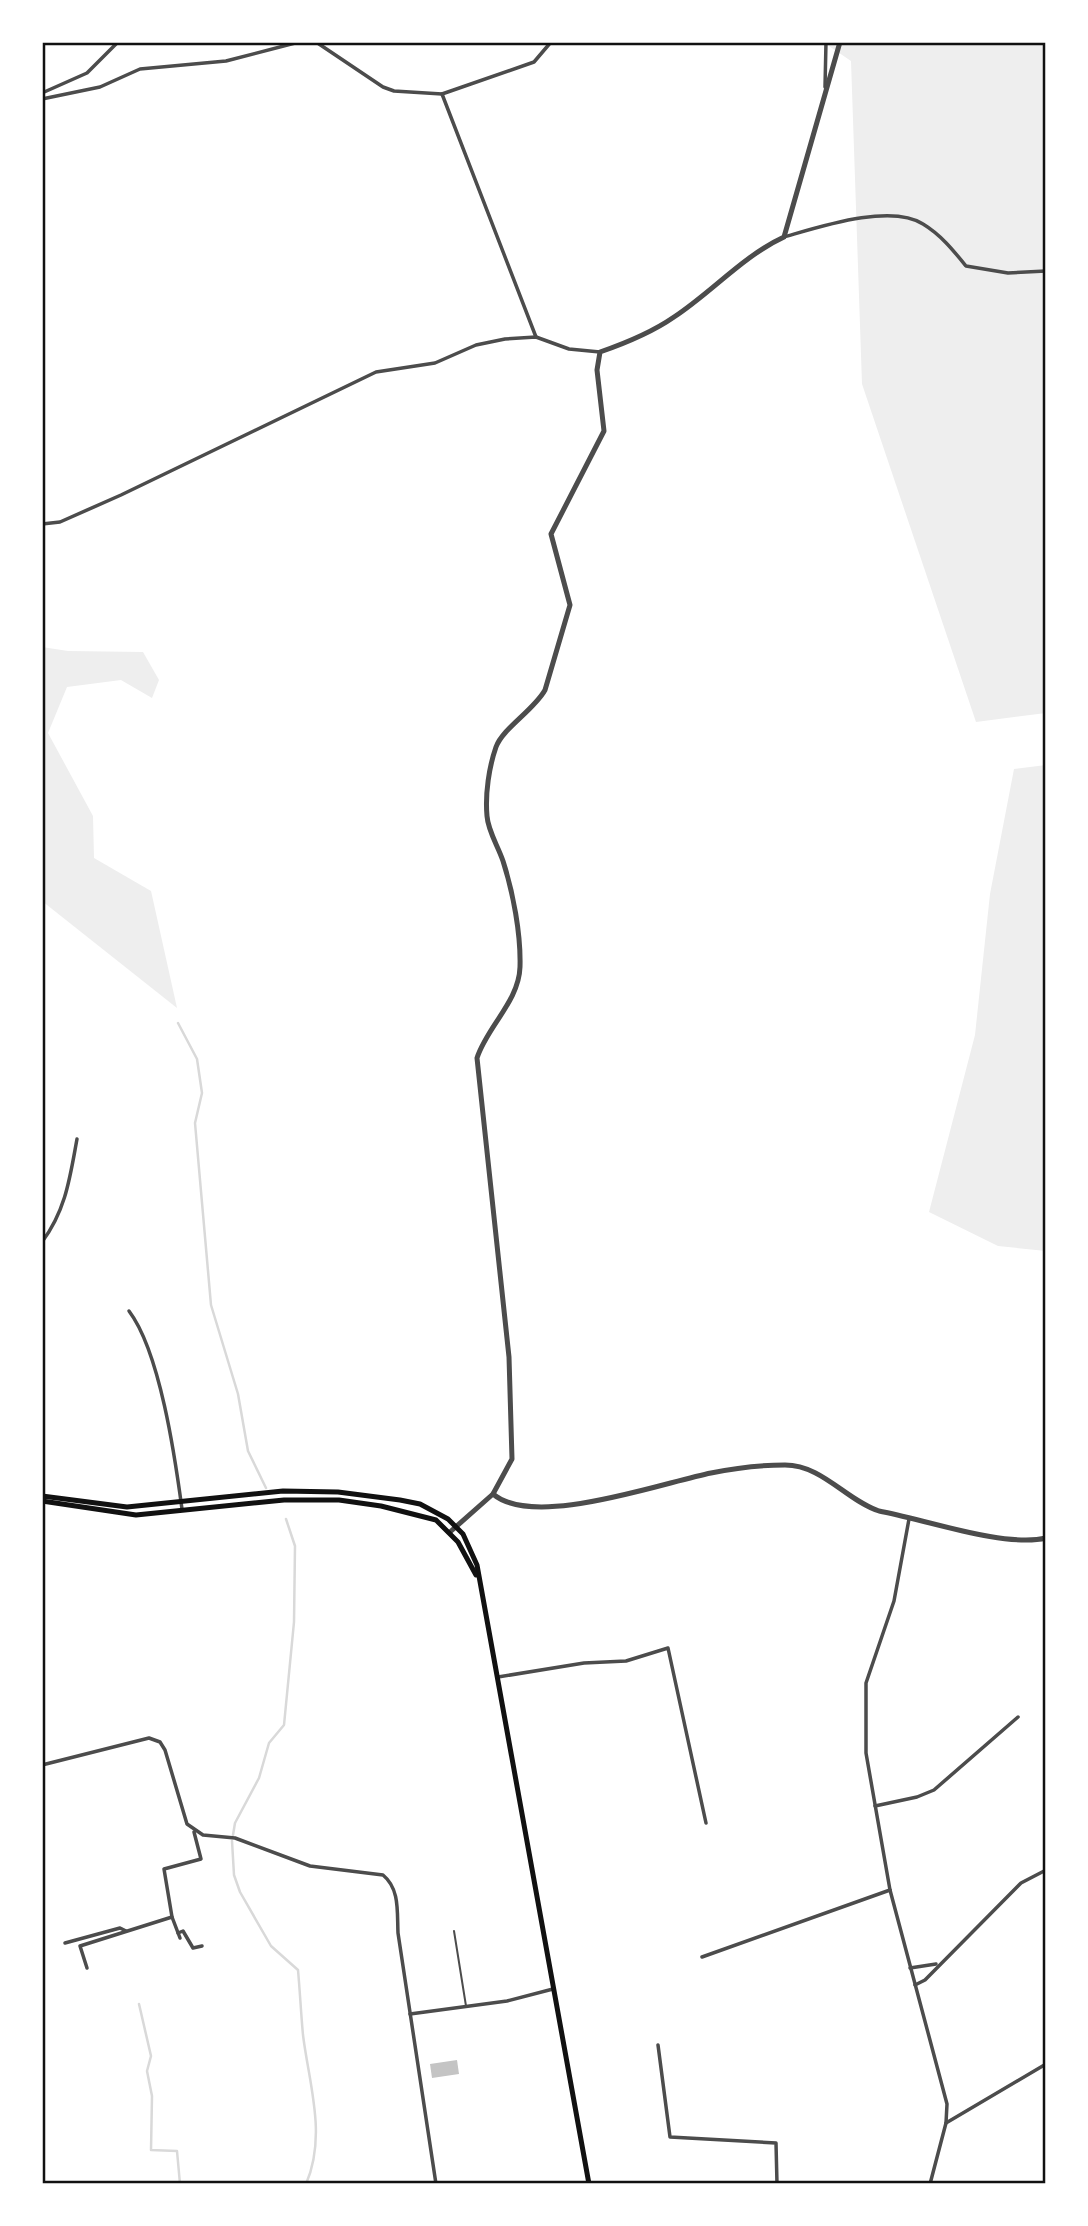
<svg xmlns="http://www.w3.org/2000/svg" width="1088" height="2226" viewBox="0 0 1088 2226" font-family="'Fira Sans Condensed',sans-serif">
	<style>
		.green { fill: #eee }
		.lines { fill: none; stroke-linecap: round; stroke-linejoin: round }
		.stream { stroke: #d9d9d9; stroke-width: 2.5 }
		.building { fill: #c4c4c4 }
		.service { stroke: #4c4c4c; stroke-width: 2 }
		.minor { stroke: #4c4c4c; stroke-width: 3.5 }
		.tertiary { stroke: #4c4c4c; stroke-width: 5 }
		.secondary { stroke: #111; stroke-width: 5 }
		.neatline { fill: none; stroke: #111; stroke-width: 2.5 }
	</style>
	<rect width="100%" height="100%" fill="#fff"/>
	<g class="green">
		<path d="M823,42H1046V713L976,722L862,384L851,61Z"/>
		<path d="M42,647L68,651L143,652L159,680L152,698L121,680L67,687L48,733L93,816L94,858L151,891L177,1008L42,901Z"/>
		<path d="M1046,765V1251L998,1246L929,1212L975,1035L990,894L1014,769Z"/>
	</g>
	<g class="lines">
		<g class="stream">
			<path d="M178,1023L197,1059L202,1093L195,1123L211,1305L238,1394L248,1451L266,1488"/>
			<path d="M233,1835L235,1823L259,1778L269,1743L284,1725L294,1622L295,1546L286,1519"/>
			<path d="M232,1841L234,1875L240,1892L271,1946L298,1970C300,1992 301,2014 303,2035C309,2084 327,2135 306,2184"/>
			<path d="M139,2004L151,2056L147,2071L152,2096L151,2150L177,2151L180,2184"/>
		</g>
	</g>
	<path class="building" d="M457,2060L459,2074L432,2078L430,2064Z"/>
	<g class="lines">
		<path class="service" d="M454,1931L466,2006"/>
		<g class="minor">
			<path d="M316,42L383,87L394,91L442,94L534,62L551,42"/>
			<path d="M825,87L826,42"/>
			<path d="M42,93L87,73L118,42"/>
			<path d="M442,94L536,337"/>
			<path d="M42,99L100,87L140,69L226,61L299,42"/>
			<path d="M784,237C819,227 891,203 923,224C941,235 953,250 966,266L1008,273L1046,271"/>
			<path d="M42,524L60,522L121,495L376,372L435,363L476,345L505,339L536,337L569,349L600,352"/>
			<path d="M42,1242C66,1210 70,1177 77,1139"/>
			<path d="M129,1311C160,1352 175,1457 182,1509"/>
			<path d="M909,1519L894,1601L866,1683V1753L890,1890L947,2104L946,2123L930,2184"/>
			<path d="M498,1677L584,1663L626,1661L668,1648L706,1823"/>
			<path d="M42,1765L149,1738L160,1742L165,1750L187,1824L203,1835L235,1838L310,1866L383,1875C400,1889 397,1912 398,1933L436,2184"/>
			<path d="M875,1806L917,1797L934,1790L1018,1717"/>
			<path d="M172,1917L180,1938"/>
			<path d="M178,1933L183,1931L193,1948L202,1946"/>
			<path d="M65,1943L120,1928L126,1931"/>
			<path d="M702,1957L890,1890"/>
			<path d="M87,1968L80,1946L172,1917L164,1869L201,1859L194,1832"/>
			<path d="M910,1968L936,1964"/>
			<path d="M915,1985L925,1980L1021,1883L1046,1870"/>
			<path d="M410,2014L507,2001L553,1989"/>
			<path d="M658,2045L670,2137L776,2143L777,2184"/>
			<path d="M946,2123L1046,2064"/>
		</g>
		<g class="tertiary">
			<path d="M493,1494C534,1529 661,1483 711,1473C735,1468 760,1465 785,1465C822,1465 846,1500 879,1511C923,1519 1005,1548 1046,1538"/>
			<path d="M450,1532L493,1494L512,1459L509,1357L477,1058C487,1027 519,1001 520,967C521,934 513,892 503,861C498,846 488,831 487,816C485,794 489,767 496,747C503,728 534,710 545,690L570,605L551,534L604,431L597,370L600,352C626,343 651,333 674,317C712,292 743,256 784,237L840,42"/>
		</g>
		<g class="secondary">
			<path d="M42,1496L127,1507L283,1491L338,1492L400,1500L420,1504L448,1519L463,1534L477,1565L589,2184"/>
			<path d="M42,1501L136,1515L284,1500H339L381,1506L436,1520L458,1542L476,1575"/>
		</g>
	</g>
	<rect width="1088" height="2226" fill="none" stroke="#ffffff" stroke-width="88"/>
	<rect x="44" y="44" width="1000" height="2138" class="neatline"/>
</svg>
